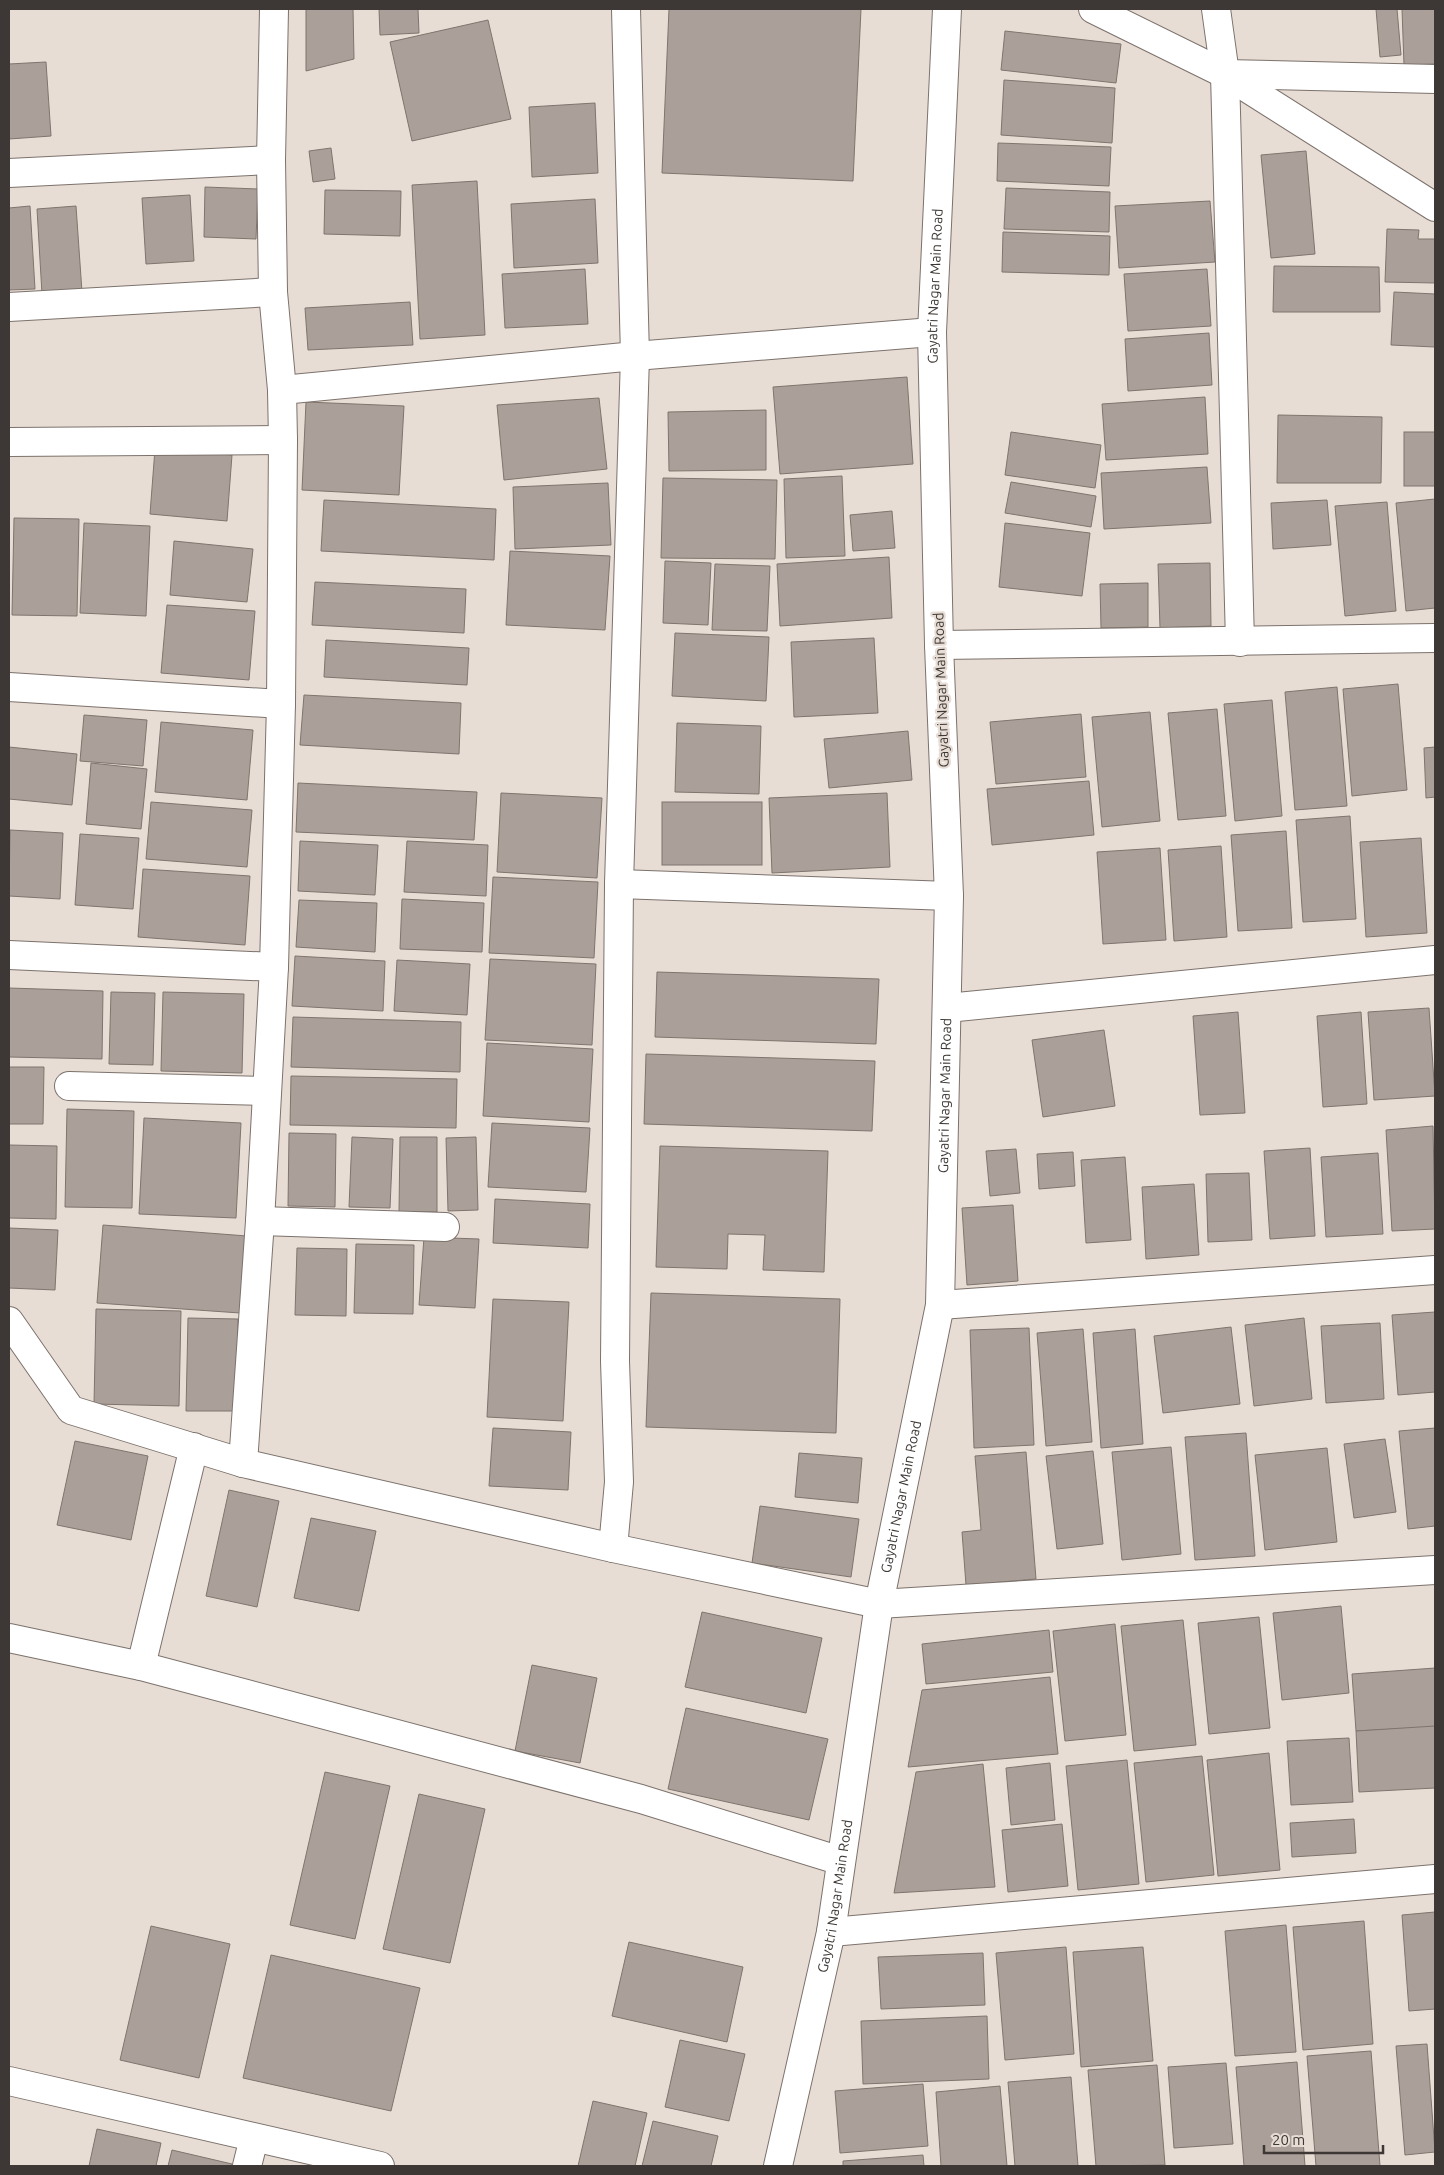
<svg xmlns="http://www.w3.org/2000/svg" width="1444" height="2175" viewBox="0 0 1444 2175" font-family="Ubuntu,sans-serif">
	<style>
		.building { fill: #aba099; stroke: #7f756e }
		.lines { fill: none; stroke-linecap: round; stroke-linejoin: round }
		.street-casing { stroke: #7c726c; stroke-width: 30 }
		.secondary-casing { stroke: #7c726c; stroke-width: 30 }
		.street { stroke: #fff; stroke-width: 28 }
		.secondary { stroke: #fff; stroke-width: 28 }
		.labels { text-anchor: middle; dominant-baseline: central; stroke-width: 4.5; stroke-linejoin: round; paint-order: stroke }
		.street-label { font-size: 14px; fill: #3d3835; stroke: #e8ddd5 }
	</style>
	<rect width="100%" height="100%" fill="#e8ddd5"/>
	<g class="building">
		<path d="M306,9H353L354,59L306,71Z"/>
		<path d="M379,9H418L419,33L380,35Z"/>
		<path d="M669,9H861L853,181L662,173Z"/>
		<path d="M1376,9H1397L1401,55L1380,57Z"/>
		<path d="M1402,9H1435V64L1404,65Z"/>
		<path d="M488,20L511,119L412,141L390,42Z"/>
		<path d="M1005,31L1121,44L1116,83L1001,70Z"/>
		<path d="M46,62L51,136L9,139V64Z"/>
		<path d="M1004,80L1115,88L1112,143L1001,135Z"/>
		<path d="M595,103L598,173L532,177L529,107Z"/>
		<path d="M998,143L1111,147L1109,186L997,181Z"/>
		<path d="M331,148L335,179L313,182L309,151Z"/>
		<path d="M1306,151L1315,254L1271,258L1261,155Z"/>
		<path d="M477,181L485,335L420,339L412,185Z"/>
		<path d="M205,187L258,189L256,239L204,237Z"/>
		<path d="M1006,188L1110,192L1109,232L1004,229Z"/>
		<path d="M325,190L401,191L400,236L324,234Z"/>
		<path d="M190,195L194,261L146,264L142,198Z"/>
		<path d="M595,199L598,263L514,268L511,204Z"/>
		<path d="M1210,201L1215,262L1119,268L1115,206Z"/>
		<path d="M30,206L35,289L9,290V208Z"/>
		<path d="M76,206L82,292L42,294L37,209Z"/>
		<path d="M1387,229L1419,230L1418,239H1435V283L1385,282Z"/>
		<path d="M1003,232L1110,236L1109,275L1002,272Z"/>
		<path d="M1274,266L1379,267L1380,312H1273Z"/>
		<path d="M585,269L588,324L505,328L502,274Z"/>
		<path d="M1207,269L1211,326L1128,331L1124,274Z"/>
		<path d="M1394,292L1435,294V347L1391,345Z"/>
		<path d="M410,302L413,345L308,350L305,308Z"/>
		<path d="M1209,333L1212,385L1128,391L1125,339Z"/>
		<path d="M907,377L913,464L780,474L773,387Z"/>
		<path d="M1205,397L1208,454L1106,460L1102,404Z"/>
		<path d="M599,398L607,469L504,480L497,405Z"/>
		<path d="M306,402L404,406L399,495L302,490Z"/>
		<path d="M766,410V470L669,471L668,412Z"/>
		<path d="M1278,415L1382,417L1381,483H1277Z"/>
		<path d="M1011,432L1101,445L1095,488L1005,475Z"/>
		<rect x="1404" y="432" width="31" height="54"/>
		<path d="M155,449L232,455L227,521L150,514Z"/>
		<path d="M1207,467L1211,523L1104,529L1101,473Z"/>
		<path d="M842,476L845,556L786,558L784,479Z"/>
		<path d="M663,478L777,480L775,559L661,558Z"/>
		<path d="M1011,482L1096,496L1091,527L1005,513Z"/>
		<path d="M608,483L611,545L515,549L513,487Z"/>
		<path d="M1435,499V608L1406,611L1396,503Z"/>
		<path d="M324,500L496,509L494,560L321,551Z"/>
		<path d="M1327,500L1331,545L1273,549L1271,503Z"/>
		<path d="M1387,502L1396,611L1345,616L1335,506Z"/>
		<path d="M892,511L895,548L853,551L850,515Z"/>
		<path d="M14,518L79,519L77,616L12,615Z"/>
		<path d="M84,523L150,526L146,616L80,613Z"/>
		<path d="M1005,523L1090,533L1082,596L999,587Z"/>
		<path d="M174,541L253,549L247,602L170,595Z"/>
		<path d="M510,551L610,556L605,630L506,625Z"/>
		<path d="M889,557L892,618L780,626L777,564Z"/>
		<path d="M665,561L711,563L708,625L663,623Z"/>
		<path d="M1210,563L1211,626L1160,628L1158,564Z"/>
		<path d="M715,564L770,566L767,631L712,630Z"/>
		<path d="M315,582L466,589L464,633L312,625Z"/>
		<path d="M1148,583V627L1101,628L1100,584Z"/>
		<path d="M167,605L255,611L249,680L161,673Z"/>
		<path d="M675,633L769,637L766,701L672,696Z"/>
		<path d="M874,638L878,713L794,717L791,642Z"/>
		<path d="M326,640L469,648L467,685L324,677Z"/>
		<path d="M1398,684L1407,790L1352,796L1343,689Z"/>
		<path d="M1337,687L1347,806L1295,810L1285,692Z"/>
		<path d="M304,695L461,703L459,754L300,745Z"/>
		<path d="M1272,700L1282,816L1235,821L1224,704Z"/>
		<path d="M1217,709L1226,816L1178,820L1168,713Z"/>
		<path d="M1150,712L1160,821L1102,827L1092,717Z"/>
		<path d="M1081,714L1086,777L996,784L990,722Z"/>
		<path d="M84,715L147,720L143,766L80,761Z"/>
		<path d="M161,722L253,730L247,800L155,792Z"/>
		<path d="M677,723L761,726L759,794L675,792Z"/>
		<path d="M908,731L912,780L829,788L824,739Z"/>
		<path d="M9,747L77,754L72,805L9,799Z"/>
		<path d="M1435,747V797L1426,798L1424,748Z"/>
		<path d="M91,763L147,769L141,829L86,824Z"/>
		<path d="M1089,781L1094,835L992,845L987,789Z"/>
		<path d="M298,783L477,792L474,840L296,832Z"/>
		<path d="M501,793L602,798L597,878L497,872Z"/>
		<path d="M887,793L890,867L772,873L769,798Z"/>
		<path d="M151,802L252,810L247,867L146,859Z"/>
		<rect x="662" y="802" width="100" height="63"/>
		<path d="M1350,816L1356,919L1303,922L1296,820Z"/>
		<path d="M10,830L63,833L60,899L9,896Z"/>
		<path d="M1286,831L1292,928L1238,931L1231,835Z"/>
		<path d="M80,834L139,838L133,909L75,905Z"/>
		<path d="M1421,838L1427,933L1366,937L1360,842Z"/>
		<path d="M300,841L378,845L375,895L298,891Z"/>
		<path d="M407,841L488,845L486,896L404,892Z"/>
		<path d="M1221,846L1227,937L1174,941L1168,850Z"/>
		<path d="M1160,848L1166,940L1103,944L1097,852Z"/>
		<path d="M143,869L250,876L245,945L138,937Z"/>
		<path d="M493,877L598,882L594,958L489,953Z"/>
		<path d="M402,899L484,903L482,952L400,949Z"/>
		<path d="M299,900L377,903L375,952L296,947Z"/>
		<path d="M295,956L385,961L383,1011L292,1006Z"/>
		<path d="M490,959L596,964L592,1045L485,1040Z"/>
		<path d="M397,960L470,964L467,1015L394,1011Z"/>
		<path d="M657,972L879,979L876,1044L655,1037Z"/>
		<path d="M9,988L103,991L102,1059L9,1057Z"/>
		<path d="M111,992L155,993L153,1065L109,1064Z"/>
		<path d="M163,992L244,994L242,1073L161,1071Z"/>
		<path d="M1429,1008L1435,1096L1374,1100L1368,1012Z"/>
		<path d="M1238,1012L1245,1113L1200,1115L1193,1016Z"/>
		<path d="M1361,1012L1367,1104L1323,1107L1317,1016Z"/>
		<path d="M293,1017L461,1022L460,1072L291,1067Z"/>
		<path d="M1104,1030L1115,1106L1043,1117L1032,1040Z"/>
		<path d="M487,1043L593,1049L589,1122L483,1116Z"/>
		<path d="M646,1054L875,1061L872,1131L644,1124Z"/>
		<path d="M9,1067H44L43,1124H9Z"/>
		<path d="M291,1076L457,1079L456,1128L290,1125Z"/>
		<path d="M67,1109L134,1111L132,1208L65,1207Z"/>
		<path d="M144,1118L241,1123L236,1218L139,1214Z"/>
		<path d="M492,1123L590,1128L586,1192L488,1187Z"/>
		<path d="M1433,1126L1435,1229L1392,1231L1386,1130Z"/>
		<path d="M289,1133L336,1134L335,1207L288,1206Z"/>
		<path d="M352,1137L393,1139L390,1208L349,1207Z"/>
		<path d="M400,1137H437V1212H399Z"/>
		<path d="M476,1137L478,1210L448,1211L446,1138Z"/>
		<path d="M9,1145L57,1146L56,1219L9,1218Z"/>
		<path d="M660,1146L828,1151L824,1272L763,1270L765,1235L728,1234L727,1269L656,1267Z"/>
		<path d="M1310,1148L1315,1236L1270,1239L1264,1151Z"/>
		<path d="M1016,1149L1020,1193L990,1196L986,1151Z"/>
		<path d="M1073,1152L1075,1186L1039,1189L1037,1154Z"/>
		<path d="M1378,1153L1383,1234L1326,1237L1321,1157Z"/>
		<path d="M1125,1157L1131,1240L1086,1243L1081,1160Z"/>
		<path d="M1249,1173L1252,1240L1208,1242L1206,1174Z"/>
		<path d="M1194,1184L1199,1255L1146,1259L1142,1187Z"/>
		<path d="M495,1199L590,1204L588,1248L493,1243Z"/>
		<path d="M1013,1205L1018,1281L967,1285L962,1208Z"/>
		<path d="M103,1225L247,1236L240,1313L97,1303Z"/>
		<path d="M9,1228L58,1230L55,1290L9,1288Z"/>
		<path d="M424,1237L479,1239L475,1308L419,1305Z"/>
		<path d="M356,1244L414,1245L413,1314L354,1313Z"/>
		<path d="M297,1248L347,1249L346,1316L295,1315Z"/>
		<path d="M651,1293L840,1299L836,1433L646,1427Z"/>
		<path d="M493,1299L569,1302L563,1421L487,1417Z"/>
		<path d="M96,1309L181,1311L179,1406L94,1404Z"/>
		<path d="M1435,1312V1392L1398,1395L1392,1315Z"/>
		<path d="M188,1318L238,1319L236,1411H186Z"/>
		<path d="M1304,1318L1312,1399L1254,1406L1245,1325Z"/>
		<path d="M1380,1323L1384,1399L1326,1403L1321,1326Z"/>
		<path d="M1231,1327L1240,1404L1163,1413L1154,1336Z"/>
		<path d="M1029,1328L1034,1445L974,1448L970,1330Z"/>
		<path d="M1083,1329L1092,1442L1046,1446L1037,1333Z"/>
		<path d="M1135,1329L1143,1444L1101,1448L1093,1333Z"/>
		<path d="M493,1428L571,1432L568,1490L489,1486Z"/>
		<path d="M1435,1428V1526L1408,1529L1399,1431Z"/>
		<path d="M1246,1433L1255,1556L1195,1560L1185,1437Z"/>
		<path d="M1385,1439L1396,1512L1354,1518L1344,1444Z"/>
		<path d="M75,1441L148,1456L131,1540L57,1525Z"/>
		<path d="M1171,1447L1181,1554L1122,1560L1112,1452Z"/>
		<path d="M1327,1448L1337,1542L1265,1550L1255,1455Z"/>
		<path d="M1093,1451L1103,1544L1057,1549L1046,1456Z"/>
		<path d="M1026,1452L1036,1579L966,1585L962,1532L981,1530L975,1456Z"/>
		<path d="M799,1453L862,1458L858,1503L795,1497Z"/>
		<path d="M229,1490L279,1501L257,1607L206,1596Z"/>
		<path d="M760,1506L859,1519L851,1577L752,1563Z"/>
		<path d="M311,1518L376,1531L359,1611L294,1598Z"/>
		<path d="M1341,1606L1349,1693L1282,1700L1273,1613Z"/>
		<path d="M702,1612L822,1638L806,1713L685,1687Z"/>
		<path d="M1259,1617L1270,1728L1209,1734L1198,1623Z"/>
		<path d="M1183,1620L1196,1745L1134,1751L1121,1626Z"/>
		<path d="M1115,1624L1126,1735L1065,1741L1053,1631Z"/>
		<path d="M1049,1630L1053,1672L926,1684L922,1644Z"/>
		<path d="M532,1665L597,1678L580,1763L515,1751Z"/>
		<path d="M1435,1668V1727L1356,1731L1352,1674Z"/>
		<path d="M1050,1677L1058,1754L908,1767L922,1690Z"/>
		<path d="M686,1708L828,1739L809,1820L668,1789Z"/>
		<path d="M1435,1726V1788L1359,1792L1356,1731Z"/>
		<path d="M1349,1738L1353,1802L1291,1805L1287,1741Z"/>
		<path d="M1269,1753L1280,1870L1218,1876L1207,1760Z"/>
		<path d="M1202,1756L1214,1875L1146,1882L1134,1763Z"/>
		<path d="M1127,1760L1139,1884L1078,1890L1066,1766Z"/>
		<path d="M1050,1763L1055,1820L1011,1825L1006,1768Z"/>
		<path d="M983,1764L995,1887L894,1893L916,1772Z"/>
		<path d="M325,1772L390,1786L355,1939L290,1925Z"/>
		<path d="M419,1794L485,1809L450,1963L383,1949Z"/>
		<path d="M1354,1819L1356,1853L1292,1857L1290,1823Z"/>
		<path d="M1062,1824L1068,1886L1008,1892L1002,1830Z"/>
		<path d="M1435,1912V2009L1409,2011L1402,1915Z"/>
		<path d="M1364,1921L1373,2044L1303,2050L1293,1927Z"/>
		<path d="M1286,1925L1296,2052L1235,2056L1225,1931Z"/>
		<path d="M151,1926L230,1944L199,2078L120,2060Z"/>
		<path d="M629,1942L743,1967L727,2042L612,2016Z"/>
		<path d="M1066,1947L1074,2054L1005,2060L996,1953Z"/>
		<path d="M1143,1947L1153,2061L1081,2067L1073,1952Z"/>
		<path d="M983,1953L985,2005L881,2009L878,1957Z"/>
		<path d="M271,1955L420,1988L391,2111L243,2078Z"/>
		<path d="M987,2016L989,2079L863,2084L861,2021Z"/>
		<path d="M680,2040L745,2054L729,2121L665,2107Z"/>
		<path d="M1427,2044L1435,2152L1405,2155L1396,2046Z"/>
		<path d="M1371,2051L1380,2166H1316L1307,2056Z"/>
		<path d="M1297,2062L1305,2166H1244L1236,2067Z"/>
		<path d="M1226,2063L1233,2144L1174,2148L1168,2067Z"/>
		<path d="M1157,2065L1165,2165L1096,2166L1088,2070Z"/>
		<path d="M1071,2077L1078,2166H1015L1008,2082Z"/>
		<path d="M923,2084L928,2146L840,2153L835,2091Z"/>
		<path d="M1000,2086L1007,2166H941L936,2092Z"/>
		<path d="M593,2101L647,2113L635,2166H578Z"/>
		<path d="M653,2121L718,2136L711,2166H642Z"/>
		<path d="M97,2129L161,2143L156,2166H89Z"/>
		<path d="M172,2150L232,2164L231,2166H168Z"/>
		<path d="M923,2155L924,2166H843V2161Z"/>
	</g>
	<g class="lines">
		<g class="street-casing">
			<g id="street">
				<path d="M1216,9L1225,74L1240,642"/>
				<path d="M1225,74L1435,79"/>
				<path d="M9,173L271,160"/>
				<path d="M9,307L273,292"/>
				<path d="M282,390L635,356L932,332"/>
				<path d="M9,442L283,440"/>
				<path d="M939,645L1435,638"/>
				<path d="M9,687L281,704"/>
				<path d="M619,884L949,896"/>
				<path d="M9,955L274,967"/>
				<path d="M947,1008L1435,960"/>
				<path d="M69,1086L265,1091"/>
				<path d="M260,1221L445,1227"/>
				<path d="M940,1305L1435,1270"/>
				<path d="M9,1321L71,1410L243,1463L613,1548L879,1604L1435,1570"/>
				<path d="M243,1463L260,1221L274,967L281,704L283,440L282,390L273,292L271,160L274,9"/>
				<path d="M613,1548L619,1482L615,1361L619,884L635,356L626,9"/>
				<path d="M9,1638L141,1666L641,1799L841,1861"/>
				<path d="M141,1666L194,1447"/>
				<path d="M831,1932L1435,1879"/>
				<path d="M9,2081L380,2166"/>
				<path d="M247,2166L254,2138"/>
			</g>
		</g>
		<g class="secondary-casing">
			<g id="secondary">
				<path d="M1093,9L1225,74L1435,207"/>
				<path id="s1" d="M778,2166L831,1932L879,1604L940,1305L949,896L939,645L932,332L947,9"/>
			</g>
		</g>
		<use href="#street" class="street"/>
		<use href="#secondary" class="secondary"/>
	</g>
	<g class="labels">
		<g class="street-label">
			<text stroke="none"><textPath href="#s1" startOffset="1896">Gayatri Nagar Main Road</textPath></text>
			<text transform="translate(941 690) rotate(-92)">Gayatri Nagar Main Road</text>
			<text stroke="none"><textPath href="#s1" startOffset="1086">Gayatri Nagar Main Road</textPath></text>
			<text stroke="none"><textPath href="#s1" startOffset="681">Gayatri Nagar Main Road</textPath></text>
			<text stroke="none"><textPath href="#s1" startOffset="276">Gayatri Nagar Main Road</textPath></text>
		</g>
	</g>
	<rect width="1444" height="2175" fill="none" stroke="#3d3835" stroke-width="20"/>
	<path d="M1264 2145v8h119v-8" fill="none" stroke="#3d3835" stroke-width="2.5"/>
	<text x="1272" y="2145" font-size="15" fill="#3d3835" stroke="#e8ddd5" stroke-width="4" paint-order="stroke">20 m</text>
</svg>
